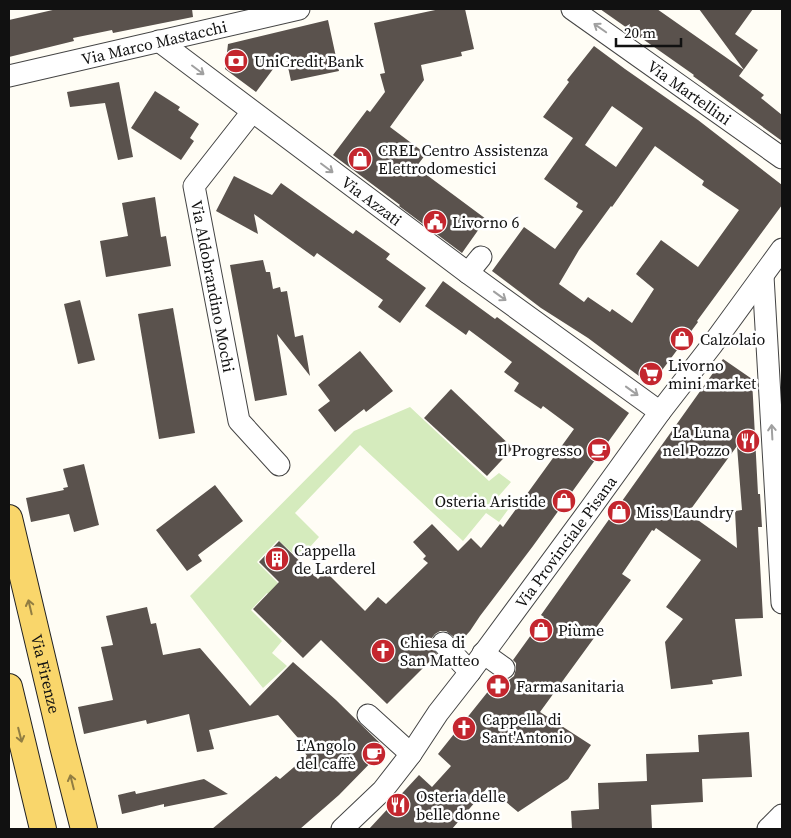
<svg xmlns="http://www.w3.org/2000/svg" width="791" height="838" viewBox="0 0 791 838" font-family="'Source Serif 4',serif">
	<style>
		.green { fill: #d5ebbd }
		.building { fill: #5a524d; fill-rule: evenodd }
		.lines { fill: none; stroke-linecap: round; stroke-linejoin: round }
		.minor-casing { stroke: #444; stroke-width: 23 }
		.major-casing { stroke: #222; stroke-width: 28 }
		.minor { stroke: #fff; stroke-width: 21 }
		.major { stroke: #f9d66b; stroke-width: 26 }
		.oneway { stroke: #a0a0a0 }
		.oneway2 { stroke: #917d42 }
		.labels { text-anchor: middle; dominant-baseline: central; stroke-width: 5; stroke-linejoin: round; paint-order: stroke }
		.street-label { font-size: 16px; fill: #111; stroke: #fff }
		.poi-label { font-size: 16px; fill: #111; stroke: #fff; text-anchor: start }
	</style>
	<rect width="100%" height="100%" fill="#fffdf5"/>
	<path class="green" d="M410,407L489,481L499,473L511,482L497,498L510,507L499,522L486,513L463,541L360,445L295,513L319,537L299,559L278,540L257,562L295,600L285,610L267,593L251,610L282,641L272,653L287,666L263,688L190,596L354,431Z"/>
	<g class="building">
		<path d="M57,9H192L193,17L113,33L112,30L73,38L74,41L9,57V20Z"/>
		<path d="M440,9H465L474,49L461,52L462,56L421,65L424,80L390,127L426,154L416,167L486,219L462,253L399,206L400,205L333,155L367,110L370,112L385,92L380,74L385,73L374,23Z"/>
		<path d="M600,9H657L744,70L699,9H753L735,34L758,50L739,76L764,95L761,98L782,115V141L693,76L694,75Z"/>
		<path d="M328,20L339,71L291,81L285,53L256,92L225,69L228,44Z"/>
		<path d="M594,46L625,69L698,120L782,185V205L697,321L698,322L651,385L588,338L541,308L492,271L524,227L555,249L583,211L576,207L578,203L544,179L573,138L543,117L569,82L567,80ZM612,106L643,128L616,167L585,145ZM655,146L704,181L702,185L739,210L698,267L661,240L636,274L654,289L632,323L612,309L610,312L588,297L584,302L559,284L579,250L611,206L612,207Z"/>
		<path d="M119,82L133,157L118,160L105,103L70,107L67,92Z"/>
		<path d="M155,91L180,107L178,110L199,124L190,138L194,141L181,160L131,128Z"/>
		<path d="M234,176L272,195L281,183L353,234L356,230L390,254L386,259L426,288L400,323L378,307L383,300L317,253L314,257L254,214L258,234L216,211Z"/>
		<path d="M155,197L161,237L166,236L171,266L106,277L100,241L128,236L122,203Z"/>
		<path d="M263,260L266,272H270L273,289L280,287L281,292L287,291L295,337L303,335L310,376L277,334L287,395L255,401L230,265Z"/>
		<path d="M443,281L495,319L497,317L629,413L533,546L480,616L470,631L461,641L455,636L454,637L446,631H440L435,634L431,639V645L437,654L387,704L321,640L303,658L253,609L279,582L259,562L279,541L318,579L325,571L365,611L378,597L386,604L428,563L423,559L426,556L413,542L432,524L458,551L471,538L481,548L500,524L503,527L574,429L543,406L541,409L514,391L519,383L504,372L512,362L469,330L466,335L425,306Z"/>
		<path d="M80,300L95,360L78,364L64,304Z"/>
		<path d="M173,308L195,433L159,439L138,314Z"/>
		<path d="M360,351L393,391L366,412L364,409L335,432L318,410L330,401L318,385Z"/>
		<path d="M723,359L752,379L758,494H760L762,527H758L763,618L735,619L742,676L712,680L713,684L671,689L665,642L683,619L666,607L701,560L656,528L654,531L652,530L622,574L631,580L590,636L594,638L540,712L591,745L568,779L518,812L488,787L452,829H369L419,775L432,787L451,766L438,754L498,679L503,680H509L514,676L516,669V663L513,660L544,617L541,615ZM737,446L742,510L735,511L737,548L688,513Z"/>
		<path d="M451,389L513,448L487,476L424,418Z"/>
		<path d="M84,464L99,525L74,532L69,514L31,522L26,498L64,490L63,488L68,487L63,469Z"/>
		<path d="M215,485L243,521L198,555L202,561L187,571L156,530Z"/>
		<path d="M147,607L151,624L156,623L163,655L200,648L250,706L293,662L336,700L385,748L339,795L300,829H212L276,776L280,779L307,756L296,741L298,738L278,715L209,730L214,749L197,752L189,714L147,724L146,720L84,734L78,707L113,700L101,647L113,645L106,616Z"/>
		<path d="M749,732L752,777L702,779L703,802L651,805L652,829H572L571,811L599,809L598,783L647,781L646,754L699,752L698,735Z"/>
		<path d="M204,779L228,794L164,807V804L122,814L118,795L135,791L136,794Z"/>
	</g>
	<g class="lines">
		<g class="minor-casing">
			<g id="minor">
				<path id="s1" d="M572,9L782,158"/>
				<path id="s2" d="M159,41L468,273L660,412"/>
				<path id="s3" d="M9,76L299,9"/>
				<path id="s4" d="M252,112L194,186L239,421L279,465"/>
				<path d="M468,273L481,257"/>
				<path d="M763,276L782,603"/>
				<path d="M443,643L470,672"/>
				<path d="M483,653L504,668"/>
				<path d="M368,715L411,754"/>
				<path id="s5" d="M342,829L383,790L411,754L438,713L470,672L590,509L660,412L712,345L782,249"/>
				<path d="M768,829L782,815"/>
			</g>
		</g>
		<g class="major-casing">
			<g id="major">
				<path id="s6" d="M9,518L63,746L84,829"/>
				<path d="M9,687L43,829"/>
			</g>
		</g>
		<use href="#minor" class="minor"/>
		<use href="#major" class="major"/>
	</g>
	<defs><path id="oneway-shaft" d="M-6 0H5M1.5-3L5.5 0L1.5 3" fill="none" stroke-width="1.6" stroke-linecap="round" stroke-linejoin="round" transform="scale(1.25)"/></defs>
	<g class="oneway">
		<use href="#oneway-shaft" transform="translate(600 28) rotate(-145)"/>
		<use href="#oneway-shaft" transform="translate(198 70) rotate(37)"/>
		<use href="#oneway-shaft" transform="translate(327 168) rotate(37)"/>
		<use href="#oneway-shaft" transform="translate(500 296) rotate(36)"/>
		<use href="#oneway-shaft" transform="translate(632 391) rotate(36)"/>
		<use href="#oneway-shaft" transform="translate(772 432) rotate(-93)"/>
	</g>
	<g class="oneway2">
		<use href="#oneway-shaft" transform="translate(30 607) rotate(-103)"/>
		<use href="#oneway-shaft" transform="translate(20 735) rotate(76)"/>
		<use href="#oneway-shaft" transform="translate(72 782) rotate(-104)"/>
	</g>
	<defs>
		<g id="bank-disc" transform="scale(1.25)"><circle r="9.5" fill="#c4262e" stroke="#fff"/><path d="M-6-4H6V4H-6ZM0-2.3a2.3 2.3 0 1 0 0 4.6a2.3 2.3 0 1 0 0-4.6Z" fill="#fff"/></g>
		<g id="shop-disc" transform="scale(1.25)"><circle r="9.5" fill="#c4262e" stroke="#fff"/><path d="M-5-2.5h2.3a2.7 3.5 0 0 1 5.4 0H5L5.5 6h-11ZM-1.5-2.5h3a1.5 2.3 0 0 0-3 0Z" fill="#fff"/></g>
		<g id="civic-disc" transform="scale(1.25)"><circle r="9.5" fill="#c4262e" stroke="#fff"/><path d="M-.6-6.5H3V-4.5H.6V-3L4-1V1h2V6H-6V1h2V-1L-.6-3ZM-1.2 2.5V6h2.4V2.5Z" fill="#fff"/></g>
		<g id="supermarket-disc" transform="scale(1.25)"><circle r="9.5" fill="#c4262e" stroke="#fff"/><path d="M-6-5.5h2.5l.6 2H6L4.5 2H-2.5L-4.4-4H-6ZM-1.5 3.2a1.3 1.3 0 1 0 .1 0ZM3 3.2a1.3 1.3 0 1 0 .1 0Z" fill="#fff"/></g>
		<g id="restaurant-disc" transform="scale(1.25)"><circle r="9.5" fill="#c4262e" stroke="#fff"/><path d="M-5-6h1v4h1v-4h1v4h1v-4h1v5L-1.5 .5V6h-2V.5L-5-1ZM5-6V6H3V1.5H1.5Q1.5-4 5-6Z" fill="#fff"/></g>
		<g id="cafe-disc" transform="scale(1.25)"><circle r="9.5" fill="#c4262e" stroke="#fff"/><path d="M-5.5-4.5H6V0H3Q3 3.5 0 3.5H-2.5Q-5.5 3.5-5.5 0ZM3-3.2v2h1.7v-2ZM-6 4.5H4V6H-6Z" fill="#fff"/></g>
		<g id="building-disc" transform="scale(1.25)"><circle r="9.5" fill="#c4262e" stroke="#fff"/><path d="M-4-6H4V6H1V3H-1V6H-4ZM-2.5-4.3h1.7v1.8h-1.7ZM.8-4.3h1.7v1.8H.8ZM-2.5-1h1.7V.8h-1.7ZM.8-1h1.7V.8H.8Z" fill="#fff"/></g>
		<g id="church-disc" transform="scale(1.25)"><circle r="9.5" fill="#c4262e" stroke="#fff"/><path d="M-1.2-6h2.4v3.5h3.3v2.4h-3.3V6h-2.4V-.1h-3.3v-2.4h3.3Z" fill="#fff"/></g>
		<g id="pharmacy-disc" transform="scale(1.25)"><circle r="9.5" fill="#c4262e" stroke="#fff"/><path d="M-2-6h4v4h4v4h-4v4h-4v-4h-4v-4h4Z" fill="#fff"/></g>
	</defs>
	<g fill-rule="evenodd">
		<use href="#bank-disc" x="236" y="61"/>
		<use href="#shop-disc" x="360" y="159"/>
		<use href="#civic-disc" x="435" y="222"/>
		<use href="#shop-disc" x="682" y="339"/>
		<use href="#supermarket-disc" x="651" y="374"/>
		<use href="#restaurant-disc" x="748" y="441"/>
		<use href="#cafe-disc" x="599" y="450"/>
		<use href="#shop-disc" x="564" y="501"/>
		<use href="#shop-disc" x="619" y="512"/>
		<use href="#building-disc" x="277" y="559"/>
		<use href="#shop-disc" x="541" y="630"/>
		<use href="#church-disc" x="383" y="651"/>
		<use href="#pharmacy-disc" x="498" y="686"/>
		<use href="#church-disc" x="464" y="728"/>
		<use href="#cafe-disc" x="374" y="754"/>
		<use href="#restaurant-disc" x="398" y="805"/>
	</g>
	<g class="labels">
		<g class="street-label">
			<text stroke="none"><textPath href="#s3" startOffset="149">Via Marco Mastacchi</textPath></text>
			<text stroke="none"><textPath href="#s1" startOffset="144">Via Martellini</textPath></text>
			<text stroke="none"><textPath href="#s2" startOffset="266">Via Azzati</textPath></text>
			<text stroke="none"><textPath href="#s4" startOffset="196">Via Aldobrandino Mochi</textPath></text>
			<text stroke="none"><textPath href="#s5" startOffset="365">Via Provinciale Pisana</textPath></text>
			<text stroke="none"><textPath href="#s6" startOffset="160">Via Firenze</textPath></text>
		</g>
		<g class="poi-label">
			<text x="254" y="61">UniCredit Bank</text>
			<text x="378" y="150">CREL Centro Assistenza<tspan x="378" dy="18">Elettrodomestici</tspan></text>
			<text x="452" y="222">Livorno 6</text>
			<text x="700" y="339">Calzolaio</text>
			<text x="668" y="365">Livorno<tspan x="668" dy="18">mini market</tspan></text>
			<text x="730" y="432" text-anchor="end">La Luna<tspan x="730" dy="18">nel Pozzo</tspan></text>
			<text x="582" y="450" text-anchor="end">Il Progresso</text>
			<text x="546" y="501" text-anchor="end">Osteria Aristide</text>
			<text x="636" y="512">Miss Laundry</text>
			<text x="294" y="550">Cappella<tspan x="294" dy="18">de Larderel</tspan></text>
			<text x="558" y="630">Piùme</text>
			<text x="400" y="642">Chiesa di<tspan x="400" dy="18">San Matteo</tspan></text>
			<text x="516" y="686">Farmasanitaria</text>
			<text x="482" y="719">Cappella di<tspan x="482" dy="18">Sant'Antonio</tspan></text>
			<text x="356" y="745" text-anchor="end">L'Angolo<tspan x="356" dy="18">del caffè</tspan></text>
			<text x="416" y="796">Osteria delle<tspan x="416" dy="18">belle donne</tspan></text>
		</g>
	</g>
	<rect width="791" height="838" fill="none" stroke="#111111" stroke-width="20"/>
	<path d="M616 38v8h65v-8" fill="none" stroke="#111111" stroke-width="2.5"/>
	<text x="624" y="38" font-size="15" fill="#111111" stroke="#ffffff" stroke-width="4" paint-order="stroke">20 m</text>
</svg>
